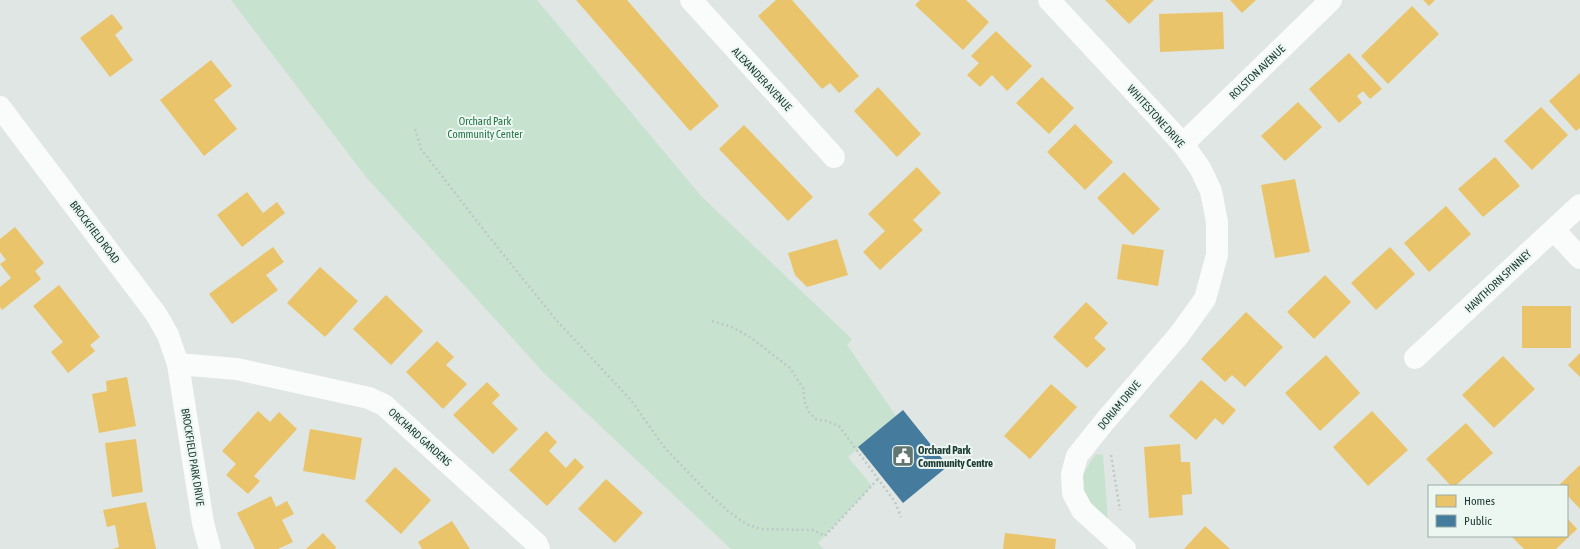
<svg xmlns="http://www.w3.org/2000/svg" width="1580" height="549" viewBox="0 0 1580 549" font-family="'Asap Condensed',sans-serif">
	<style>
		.green { fill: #c7e2cf }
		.homes { fill: #e9c46a }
		.public { fill: #457b9d }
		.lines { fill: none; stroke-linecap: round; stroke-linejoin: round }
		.path { stroke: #bec8c5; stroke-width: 2.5; stroke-dasharray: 2 3; stroke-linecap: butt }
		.street { stroke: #fafbfb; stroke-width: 22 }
		.labels { text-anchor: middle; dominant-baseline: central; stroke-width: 4; stroke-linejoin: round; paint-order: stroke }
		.street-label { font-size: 11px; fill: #1d3a33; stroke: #edf7f2 }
		.park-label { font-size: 11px; fill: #247444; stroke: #edf7f2 }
		.poi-label { font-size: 11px; font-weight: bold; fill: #1d3a33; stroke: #edf7f2; text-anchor: start }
	</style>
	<rect width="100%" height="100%" fill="#e0e6e3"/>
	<g class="green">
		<path d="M231,0H537L701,196L852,339L847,345L896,416L848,457L872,486L818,543L824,549H731L544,373L366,177Z"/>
		<path d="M1096,454L1103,455L1108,521C1096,508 1075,492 1084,473C1087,466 1092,460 1096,454Z"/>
	</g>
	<g class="homes">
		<path d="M576,0H627L719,106L690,131Z"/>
		<path d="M776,0H792L859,76L839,93L830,83L822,89L758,16Z"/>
		<path d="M920,0H966L989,22L963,50L915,5Z"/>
		<path d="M1105,0H1154L1129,24Z"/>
		<path d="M1230,0H1256L1242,13Z"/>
		<path d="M1423,0H1435L1429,6Z"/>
		<path d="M1412,6L1439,34L1388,84L1361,56Z"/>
		<path d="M1223,12L1224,49L1160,52L1159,14Z"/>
		<path d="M112,14L123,28L115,35L133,60L110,77L80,38Z"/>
		<path d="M996,31L1032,66L1007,91L992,75L980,87L967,75L979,63L971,56Z"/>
		<path d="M1349,53L1382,89L1370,99L1363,91L1357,96L1362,103L1339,123L1309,89Z"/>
		<path d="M211,60L232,86L214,100L237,129L204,156L160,100Z"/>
		<path d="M1580,73V128L1576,131L1549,101Z"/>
		<path d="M1042,77L1074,108L1049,134L1016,103Z"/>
		<path d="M878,87L921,134L897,157L854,111Z"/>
		<path d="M1298,102L1322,127L1285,161L1261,136Z"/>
		<path d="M1541,107L1568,135L1532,170L1504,141Z"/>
		<path d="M1075,124L1113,162L1085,190L1047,152Z"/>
		<path d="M744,125L813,197L788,221L719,149Z"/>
		<path d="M1495,157L1520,186L1483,217L1458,189Z"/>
		<path d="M917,167L941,193L913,220L923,230L880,270L863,252L885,231L868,214Z"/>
		<path d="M1124,172L1160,209L1133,235L1097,198Z"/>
		<path d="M1295,179L1310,252L1275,258L1261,185Z"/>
		<path d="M247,192L263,213L277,202L285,213L242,247L217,215Z"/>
		<path d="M1446,206L1471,234L1429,272L1404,243Z"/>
		<path d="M15,227L44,263L35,271L41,279L2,310L0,307V287L11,278L0,264L6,260L0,252V239Z"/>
		<path d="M837,239L848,275L807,287L795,275L788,253Z"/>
		<path d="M1122,244L1164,250L1158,286L1117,279Z"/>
		<path d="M273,247L284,262L266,275L278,290L232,324L209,294Z"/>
		<path d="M1390,247L1415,274L1376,310L1351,283Z"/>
		<path d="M320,267L358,301L325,337L287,303Z"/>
		<path d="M1325,275L1351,302L1314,339L1287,312Z"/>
		<path d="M59,285L100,337L90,345L95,351L68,373L51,352L63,342L33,306Z"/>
		<path d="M386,295L423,331L391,365L353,329Z"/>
		<path d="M1086,302L1108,323L1094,338L1106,349L1087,368L1053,337Z"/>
		<rect x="1522" y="306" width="49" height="42"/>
		<path d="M1246,312L1283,347L1245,387L1232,375L1225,382L1201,359Z"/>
		<path d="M437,341L454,357L446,365L467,384L443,409L406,372Z"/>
		<path d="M1580,353V377L1568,365Z"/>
		<path d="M1326,355L1360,393L1320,431L1285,393Z"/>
		<path d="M1503,356L1535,389L1494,428L1462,395Z"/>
		<path d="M127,377L136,426L99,433L92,394L107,391L106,381Z"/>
		<path d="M1201,380L1236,410L1223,425L1215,418L1196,440L1169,416Z"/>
		<path d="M487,382L500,395L492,403L518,429L493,454L453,415Z"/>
		<path d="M1051,384L1077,407L1030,459L1004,436Z"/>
		<path d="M258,411L270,422L279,412L297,429L254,476L260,481L248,494L226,475L236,464L222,451Z"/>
		<path d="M1372,411L1408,450L1368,486L1333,447Z"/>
		<path d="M1466,423L1493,453L1455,486H1451L1426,459Z"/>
		<path d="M310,429L362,438L355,480L303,471Z"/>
		<path d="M546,431L557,442L549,451L566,468L575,458L584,467L547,506L509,470Z"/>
		<path d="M136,439L143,492L112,497L105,443Z"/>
		<path d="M1180,444L1181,462H1190L1192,494L1182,495L1183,515L1149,518L1144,447Z"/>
		<path d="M1580,465V509L1567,495V486H1558Z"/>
		<path d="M395,467L431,500L401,534L365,501Z"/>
		<path d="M606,479L643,513L615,543L578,509Z"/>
		<path d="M271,496L276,507L287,501L294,514L282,520L293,542L278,549H255L237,513Z"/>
		<path d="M146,502L156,549H112L119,547L115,525L107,527L103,510Z"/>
		<path d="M1567,518L1577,529L1556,549H1524L1511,536H1567Z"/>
		<path d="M452,521L470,549H422L418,542Z"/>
		<path d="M1205,526L1230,549H1184Z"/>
		<path d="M323,533L336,547L335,549H306Z"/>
		<path d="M1005,533L1056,539L1055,549H1003Z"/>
	</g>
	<path class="public" d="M903,410L948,466L903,503L858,447Z"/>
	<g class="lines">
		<g class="path">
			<path d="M415,129L421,149L490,238L557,321L630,399L665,448L706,491L728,511L746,524L761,529L813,530L825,536L878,479"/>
			<path d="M712,321L732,327L750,337L790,368L803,388L805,403L809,412L817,420L827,421L839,426L895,502L901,517"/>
			<path d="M1111,455L1120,510"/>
		</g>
		<g class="street">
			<path d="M691,0L834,157"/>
			<path d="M1049,0L1183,144L1200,168L1211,191L1217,222V255L1205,299L1179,335L1105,421L1077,456L1072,474L1073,493L1082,510L1125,549"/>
			<path d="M0,107L156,314L168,335L178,364L203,523L210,549"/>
			<path d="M1183,144L1331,0"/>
			<path d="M1554,230L1580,258"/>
			<path d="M1415,358L1580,205"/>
			<path d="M178,364L237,369L369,398L384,405L537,544L539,549"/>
		</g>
	</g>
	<defs>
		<g id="civic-square" transform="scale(1.15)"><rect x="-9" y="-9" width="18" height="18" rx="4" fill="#617671" stroke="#edf7f2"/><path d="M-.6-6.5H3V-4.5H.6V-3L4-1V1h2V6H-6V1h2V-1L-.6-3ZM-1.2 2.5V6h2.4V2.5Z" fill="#fff"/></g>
	</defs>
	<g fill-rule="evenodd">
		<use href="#civic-square" x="903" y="456"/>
	</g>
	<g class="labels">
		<g class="street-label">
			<text transform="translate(1257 72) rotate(-44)">ROLSTON AVENUE</text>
			<text transform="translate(762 79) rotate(47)">ALEXANDER AVENUE</text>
			<text transform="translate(1156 116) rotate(48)">WHITESTONE DRIVE</text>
			<text transform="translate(95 232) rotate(53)">BROCKFIELD ROAD</text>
			<text transform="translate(1498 281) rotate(-43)">HAWTHORN SPINNEY</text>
			<text transform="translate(1119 405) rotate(-50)">DORIAM DRIVE</text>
			<text transform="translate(420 437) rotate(42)">ORCHARD GARDENS</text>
			<text transform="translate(193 457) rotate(81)">BROCKFIELD PARK DRIVE</text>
		</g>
		<g class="park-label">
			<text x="485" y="121">Orchard Park<tspan x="485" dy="13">Community Center</tspan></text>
		</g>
		<g class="poi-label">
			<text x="918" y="450">Orchard Park<tspan x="918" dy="13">Community Centre</tspan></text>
		</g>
	</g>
	<rect x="1428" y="485" width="140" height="52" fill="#edf7f2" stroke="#9aaba6"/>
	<rect x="1436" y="495" width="20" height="12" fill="#e9c46a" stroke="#9aaba6"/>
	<text x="1464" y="505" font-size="12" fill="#1d3a33">Homes</text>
	<rect x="1436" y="515" width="20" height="12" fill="#457b9d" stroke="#9aaba6"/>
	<text x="1464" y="525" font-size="12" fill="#1d3a33">Public</text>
</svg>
